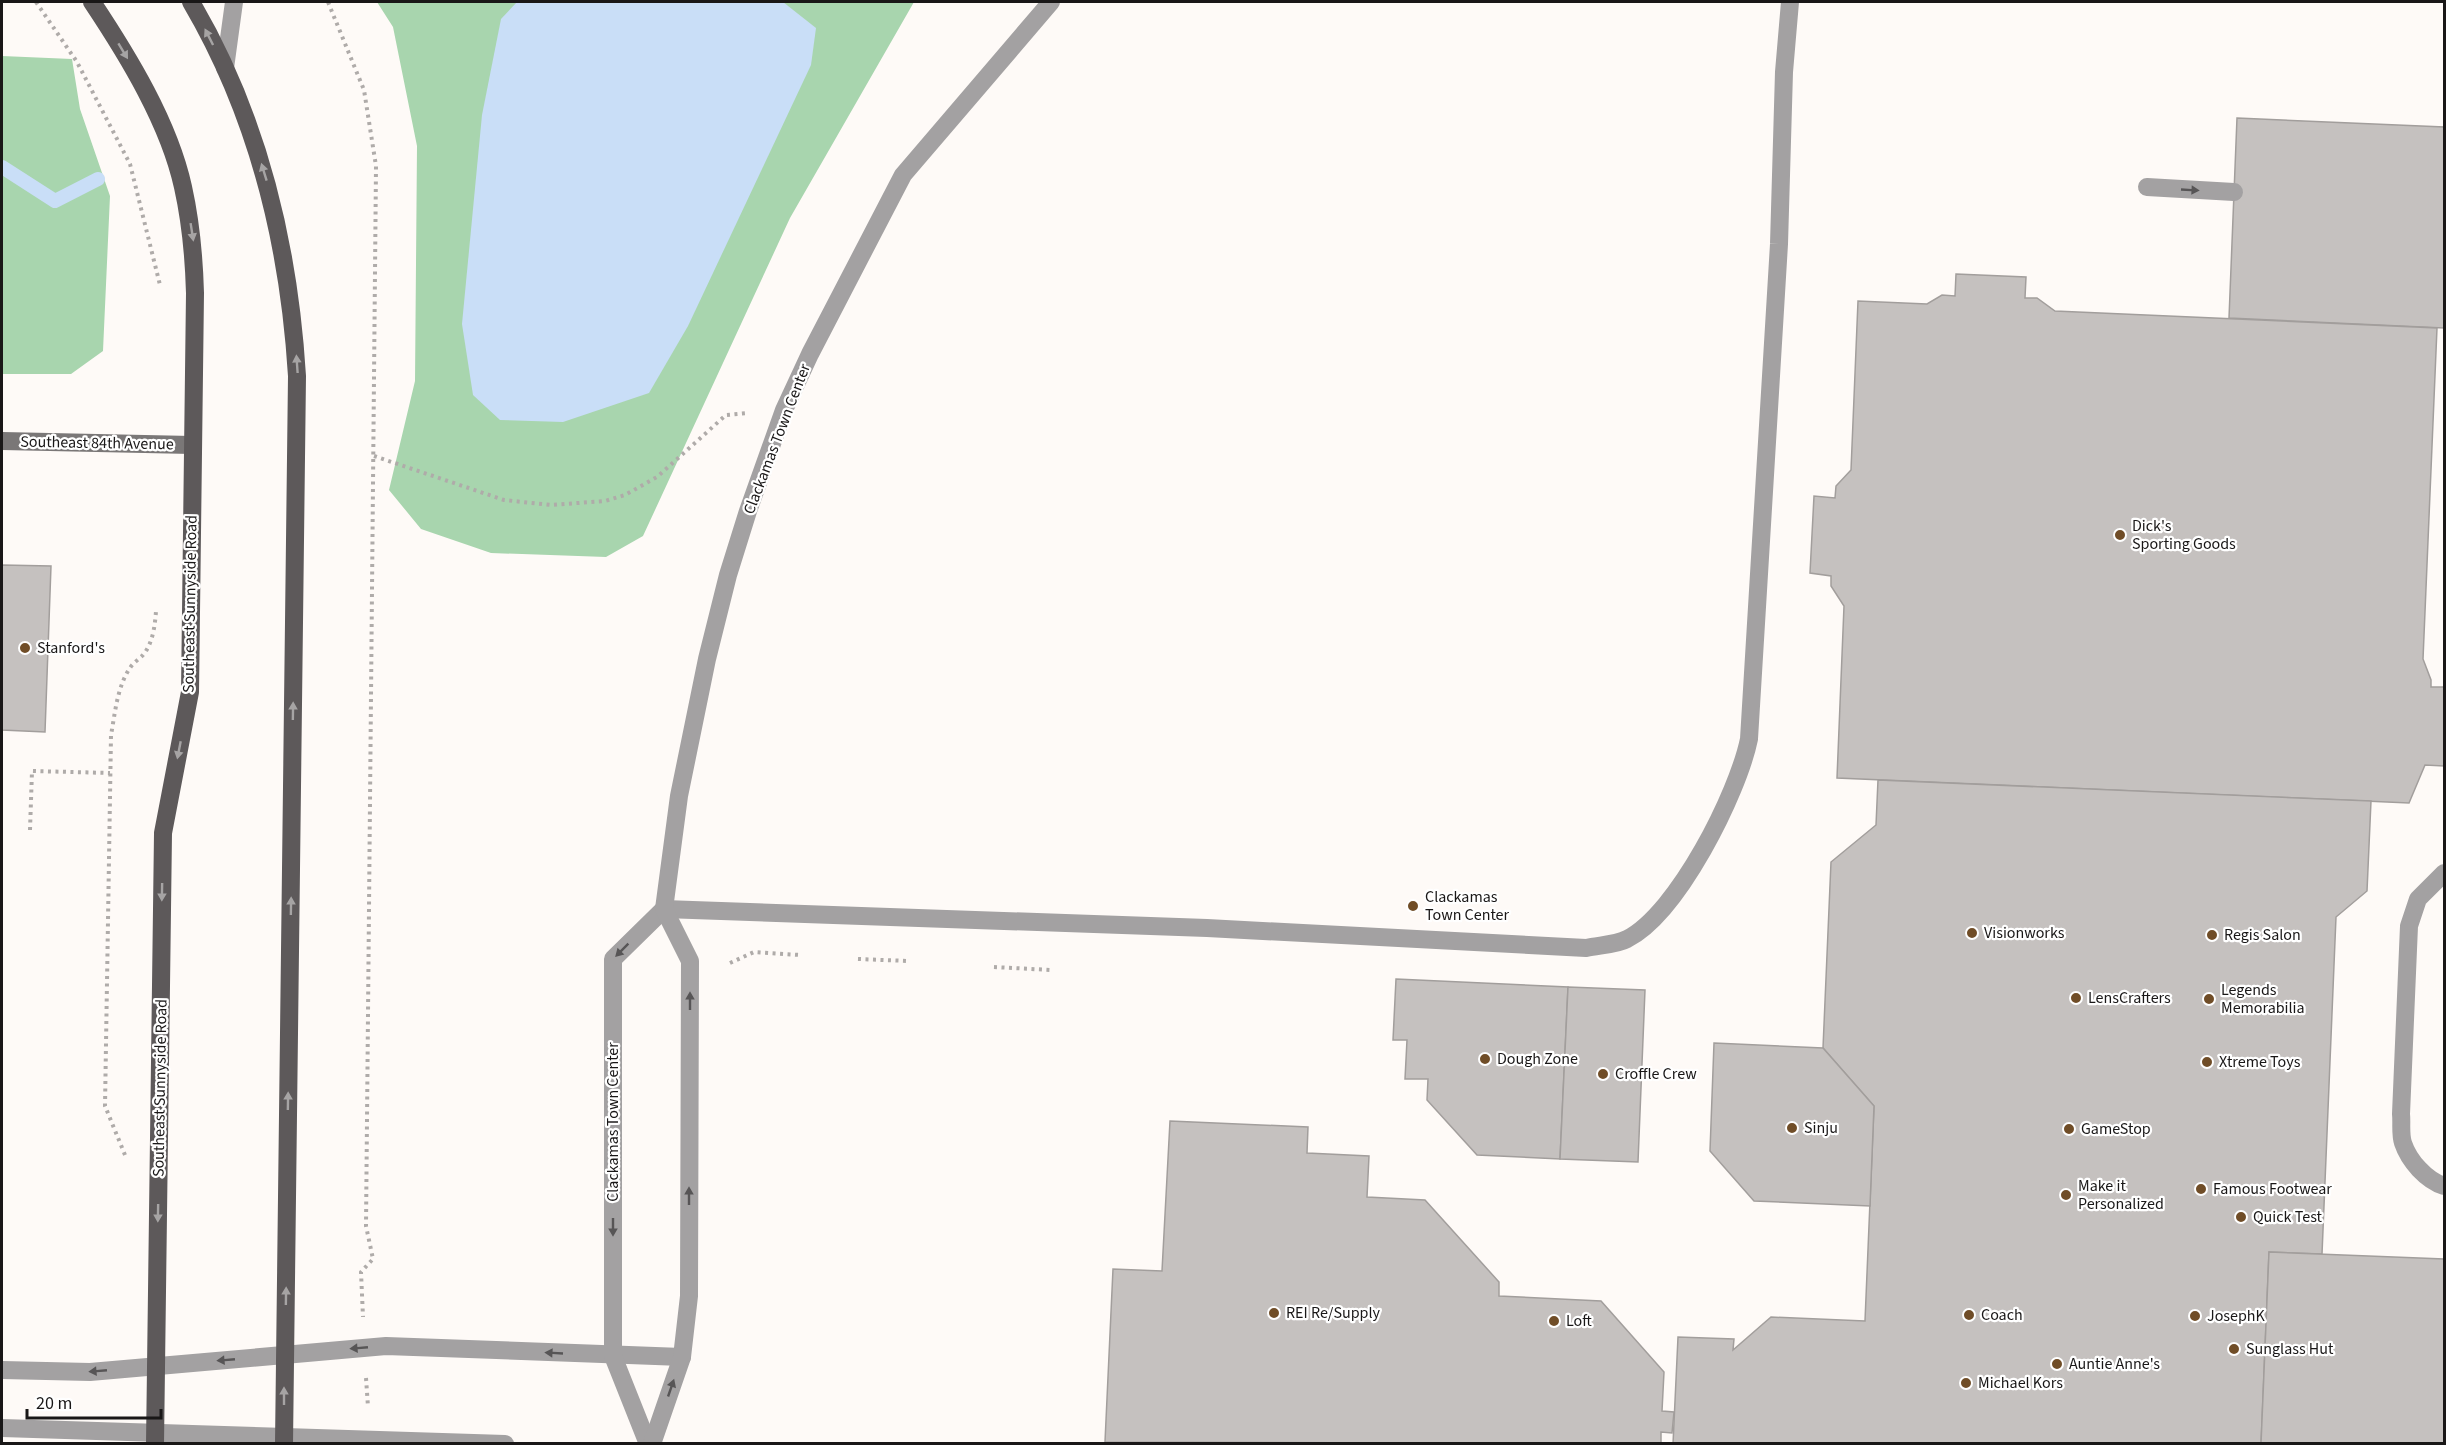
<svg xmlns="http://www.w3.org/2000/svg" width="2446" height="1445" viewBox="0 0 2446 1445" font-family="'Source Sans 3',sans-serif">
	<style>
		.green { fill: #a8d5ae }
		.water { fill: #c9def7 }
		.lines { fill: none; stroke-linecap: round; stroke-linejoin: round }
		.stream { stroke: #c9def7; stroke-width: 14 }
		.building { fill: #c5c1bf; stroke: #a29e9c; stroke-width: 1.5 }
		.path { stroke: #afaba9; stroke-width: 4; stroke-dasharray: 3 4.5; stroke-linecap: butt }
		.lane { stroke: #a3a1a2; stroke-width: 18 }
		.street { stroke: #a3a1a2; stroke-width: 18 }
		.secondary { stroke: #7a7777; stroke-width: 18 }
		.primary { stroke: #5d595a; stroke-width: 18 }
		.oneway { fill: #a6a4a4 }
		.oneway2 { fill: #575556 }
		.poi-dot { fill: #704d27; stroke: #fff; stroke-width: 2 }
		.labels { text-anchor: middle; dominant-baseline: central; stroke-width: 4.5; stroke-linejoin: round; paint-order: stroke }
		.street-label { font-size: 16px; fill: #191717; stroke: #fff }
		.poi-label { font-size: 16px; fill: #191717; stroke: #fff; text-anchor: start }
	</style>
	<rect width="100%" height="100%" fill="#fefaf7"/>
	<g class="green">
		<path d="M377,2H914L790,218L643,536L606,557L491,553L421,529L389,490L415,381L417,146L393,27Z"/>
		<path d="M2,56L72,59L80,109L110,196L103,351L71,374H2Z"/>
	</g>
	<path class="water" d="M517,2H783L816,28L811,65L688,326L649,393L563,422L500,420L473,395L462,324L482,115L501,19Z"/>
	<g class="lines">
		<path class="stream" d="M2,167L55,201L98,179"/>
	</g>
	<g class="building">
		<path d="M2237,118L2444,127V328L2229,318Z"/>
		<path d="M1956,274L2026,277L2025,298H2037L2055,311L2437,328L2423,659L2431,680V687H2444V766L2425,765L2409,803L1837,778L1844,606L1831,586V576L1810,573L1814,496L1835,498L1836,486L1851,470L1858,301L1927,304L1942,295L1955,296Z"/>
		<path d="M2,565L51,566L45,732L2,730Z"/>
		<path d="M1878,780L2371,801L2367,891L2336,917L2322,1254L2269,1252L2261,1444H1673L1678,1337L1734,1339L1733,1350L1771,1317L1865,1321L1874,1106L1823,1048L1831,862L1876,825Z"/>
		<path d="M1396,979L1568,987L1560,1159L1477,1155L1427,1100L1428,1079H1405L1407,1040H1393Z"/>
		<path d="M1568,987L1645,990L1638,1162L1560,1159Z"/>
		<path d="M1714,1043L1823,1048L1874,1106L1870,1206L1754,1201L1710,1151Z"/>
		<path d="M1170,1121L1308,1127L1307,1153L1369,1156L1367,1197L1425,1200L1499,1282V1296L1601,1301L1664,1372L1662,1411L1674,1412L1672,1433L1661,1432V1444L1105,1442L1113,1269L1162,1271Z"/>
		<path d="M2269,1252L2444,1259V1444H2261Z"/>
	</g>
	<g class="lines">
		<g class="path">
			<path d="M36,2L77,62L130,164L160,285"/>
			<path d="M328,2L364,90L376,166L366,1226L373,1259L361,1272L363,1317"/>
			<path d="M374,456L504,500L551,505L605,501L625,495L657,477L726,415L748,413"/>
			<path d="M30,830L32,771L110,773"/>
			<path d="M858,959L908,961"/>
			<path d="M730,963L754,952L800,955"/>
			<path d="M994,967L1051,970"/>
			<path d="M125,1155L105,1106L111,735C115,714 117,687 130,668C133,663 139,659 143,655C153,643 155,625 156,611"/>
			<path d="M366,1378L368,1407"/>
		</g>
		<g class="lane">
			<path d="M2147,187L2234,192"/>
			<path d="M2444,873L2418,899L2409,926L2401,1114C2402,1123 2400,1134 2403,1143C2409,1161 2426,1180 2444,1186"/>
			<path d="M664,909L1207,928L1586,948C1599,945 1616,945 1627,939C1678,913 1738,793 1749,739L1779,244L1784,72L1790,2"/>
			<path d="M2,1370L90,1372L386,1346L682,1357"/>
			<path d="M2,1428L505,1444"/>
			<path d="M648,1444L613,1356V959L664,909"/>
			<path d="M652,1444L682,1357L689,1296L690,961L664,909L679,796L707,659L728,575L748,511L784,410L810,354L903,175L1051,2"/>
		</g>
		<path class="street" d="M225,68L234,2"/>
		<path class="secondary" d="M2,441L192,445"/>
		<g class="primary">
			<path d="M92,2C128,56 169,123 183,187C191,223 194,257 195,293L190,692L163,833L155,1444"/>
			<path d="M191,2C258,116 289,245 297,376L284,1444"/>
		</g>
	</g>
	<defs><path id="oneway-solid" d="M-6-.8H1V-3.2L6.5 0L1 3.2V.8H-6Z" transform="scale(1.5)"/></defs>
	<g class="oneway">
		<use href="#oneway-solid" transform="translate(209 37) rotate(-117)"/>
		<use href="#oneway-solid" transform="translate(123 51) rotate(59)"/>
		<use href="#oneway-solid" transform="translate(264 172) rotate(-107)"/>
		<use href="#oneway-solid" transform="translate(192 232) rotate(81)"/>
		<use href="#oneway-solid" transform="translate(297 364) rotate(-94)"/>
		<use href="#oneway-solid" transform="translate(293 711) rotate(-89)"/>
		<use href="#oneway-solid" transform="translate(179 750) rotate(101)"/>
		<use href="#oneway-solid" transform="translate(162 892) rotate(91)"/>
		<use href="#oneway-solid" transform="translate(291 906) rotate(-89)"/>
		<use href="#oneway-solid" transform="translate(288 1101) rotate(-89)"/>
		<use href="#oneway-solid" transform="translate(158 1213) rotate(91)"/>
		<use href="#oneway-solid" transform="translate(286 1296) rotate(-89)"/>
		<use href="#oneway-solid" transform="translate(284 1396) rotate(-90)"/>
	</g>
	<g class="oneway2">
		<use href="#oneway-solid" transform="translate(2190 190) rotate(3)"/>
		<use href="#oneway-solid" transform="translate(622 950) rotate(135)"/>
		<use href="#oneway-solid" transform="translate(690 1001) rotate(-90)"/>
		<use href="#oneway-solid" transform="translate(689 1196) rotate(-90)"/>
		<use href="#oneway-solid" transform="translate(613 1227) rotate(90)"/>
		<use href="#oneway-solid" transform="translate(359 1348) rotate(175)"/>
		<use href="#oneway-solid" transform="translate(554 1353) rotate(-177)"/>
		<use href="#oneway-solid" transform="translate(226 1360) rotate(175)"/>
		<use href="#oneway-solid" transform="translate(98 1371) rotate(175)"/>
		<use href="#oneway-solid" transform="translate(671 1388) rotate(-71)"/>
	</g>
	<g class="poi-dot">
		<circle cx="2120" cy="535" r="6"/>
		<circle cx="25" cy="648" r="6"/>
		<circle cx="1413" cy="906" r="6"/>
		<circle cx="1972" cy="933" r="6"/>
		<circle cx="2212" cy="935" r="6"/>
		<circle cx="2076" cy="998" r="6"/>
		<circle cx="2209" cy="999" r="6"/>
		<circle cx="1485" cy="1059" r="6"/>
		<circle cx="2207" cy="1062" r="6"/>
		<circle cx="1603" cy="1074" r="6"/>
		<circle cx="1792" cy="1128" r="6"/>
		<circle cx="2069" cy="1129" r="6"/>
		<circle cx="2201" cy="1189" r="6"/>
		<circle cx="2066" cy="1195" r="6"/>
		<circle cx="2241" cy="1217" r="6"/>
		<circle cx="1274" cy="1313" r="6"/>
		<circle cx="1969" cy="1315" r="6"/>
		<circle cx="2195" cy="1316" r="6"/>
		<circle cx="1554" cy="1321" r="6"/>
		<circle cx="2234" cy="1349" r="6"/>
		<circle cx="2057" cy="1364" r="6"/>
		<circle cx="1966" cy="1383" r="6"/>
	</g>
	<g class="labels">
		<g class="street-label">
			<text transform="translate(777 439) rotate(-69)">Clackamas Town Center</text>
			<text transform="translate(97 443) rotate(1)">Southeast 84th Avenue</text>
			<text transform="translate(190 604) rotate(-89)">Southeast Sunnyside Road</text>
			<text transform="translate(160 1088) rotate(-89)">Southeast Sunnyside Road</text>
			<text transform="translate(613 1122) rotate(-90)">Clackamas Town Center</text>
		</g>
		<g class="poi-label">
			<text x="2132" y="526">Dick's<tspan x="2132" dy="18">Sporting Goods</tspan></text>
			<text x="37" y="648">Stanford's</text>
			<text x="1425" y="897">Clackamas<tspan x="1425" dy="18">Town Center</tspan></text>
			<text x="1984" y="933">Visionworks</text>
			<text x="2224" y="935">Regis Salon</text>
			<text x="2221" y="990">Legends<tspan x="2221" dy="18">Memorabilia</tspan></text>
			<text x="2088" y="998">LensCrafters</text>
			<text x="1497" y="1059">Dough Zone</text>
			<text x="2219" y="1062">Xtreme Toys</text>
			<text x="1615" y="1074">Croffle Crew</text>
			<text x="1804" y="1128">Sinju</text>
			<text x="2081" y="1129">GameStop</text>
			<text x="2078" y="1186">Make it<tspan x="2078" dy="18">Personalized</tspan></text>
			<text x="2213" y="1189">Famous Footwear</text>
			<text x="2253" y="1217">Quick Test</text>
			<text x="1286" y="1313">REI Re/Supply</text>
			<text x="1981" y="1315">Coach</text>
			<text x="2207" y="1316">JosephK</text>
			<text x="1566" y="1321">Loft</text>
			<text x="2246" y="1349">Sunglass Hut</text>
			<text x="2069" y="1364">Auntie Anne's</text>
			<text x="1978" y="1383">Michael Kors</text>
		</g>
	</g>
	<rect width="2446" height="1445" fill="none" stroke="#191717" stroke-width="6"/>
	<path d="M27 1409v9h134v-9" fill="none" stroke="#191717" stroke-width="3"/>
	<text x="36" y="1409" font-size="18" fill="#191717" stroke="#ffffff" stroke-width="4.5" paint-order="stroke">20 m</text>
</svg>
